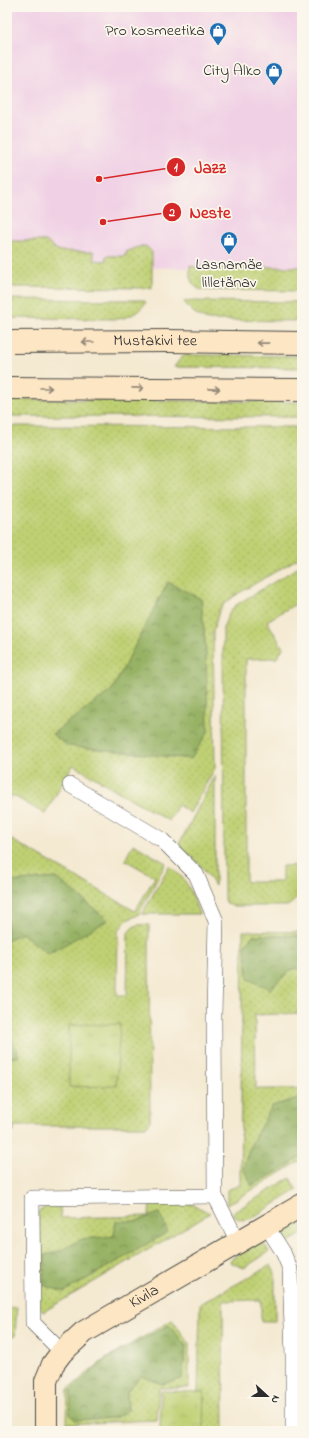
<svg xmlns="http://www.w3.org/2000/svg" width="309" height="1438" viewBox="0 0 309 1438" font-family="'Indie Flower',sans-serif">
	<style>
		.built { fill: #f0d0e5 }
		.grass { fill: url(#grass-dots); stroke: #757e4f }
		.forest { fill: url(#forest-crowns); stroke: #616e48 }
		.park { fill: url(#park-tufts); stroke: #757e4f }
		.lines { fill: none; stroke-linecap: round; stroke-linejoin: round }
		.street-casing { stroke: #494844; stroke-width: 16 }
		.secondary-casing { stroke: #494844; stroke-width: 24 }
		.street { stroke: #fff; stroke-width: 15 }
		.secondary { stroke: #fce6c4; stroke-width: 22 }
		.oneway { stroke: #948878 }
		.labels { text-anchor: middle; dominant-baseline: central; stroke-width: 3.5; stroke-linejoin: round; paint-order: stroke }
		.poi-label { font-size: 16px; fill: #2b2b2b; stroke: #fbf7ec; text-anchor: end }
		.street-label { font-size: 16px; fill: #2b2b2b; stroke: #fbf7ec }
		.leader { fill: none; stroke: #d62828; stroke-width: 1.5 }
		.callout-dot { fill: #d62828; stroke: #fbf7ec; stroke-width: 1.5 }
		.mark-label { font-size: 12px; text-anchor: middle; font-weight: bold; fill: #fff }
		.callout-label { font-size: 17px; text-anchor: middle; font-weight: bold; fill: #d62828; stroke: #fbf7ec; stroke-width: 3.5; stroke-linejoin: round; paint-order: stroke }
	</style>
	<defs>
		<pattern id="grass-dots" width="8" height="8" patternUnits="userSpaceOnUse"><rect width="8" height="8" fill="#bfd073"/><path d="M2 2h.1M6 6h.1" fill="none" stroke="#a4b364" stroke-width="1.8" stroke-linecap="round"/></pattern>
		<pattern id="forest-crowns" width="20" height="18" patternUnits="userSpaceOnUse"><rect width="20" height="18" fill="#97b265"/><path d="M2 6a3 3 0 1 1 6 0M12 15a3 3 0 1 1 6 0" fill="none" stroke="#7b9153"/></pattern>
		<pattern id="park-tufts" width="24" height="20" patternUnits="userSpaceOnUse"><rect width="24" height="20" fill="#bfd073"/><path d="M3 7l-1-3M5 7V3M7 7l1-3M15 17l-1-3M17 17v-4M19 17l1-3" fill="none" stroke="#a4b364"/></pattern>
	</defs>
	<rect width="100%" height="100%" fill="#fbf7ec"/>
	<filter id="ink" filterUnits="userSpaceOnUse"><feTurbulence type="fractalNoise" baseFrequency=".025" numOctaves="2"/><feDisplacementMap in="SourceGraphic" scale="8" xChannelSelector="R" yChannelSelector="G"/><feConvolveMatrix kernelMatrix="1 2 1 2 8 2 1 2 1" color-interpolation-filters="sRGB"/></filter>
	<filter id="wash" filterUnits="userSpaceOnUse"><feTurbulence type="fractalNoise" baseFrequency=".012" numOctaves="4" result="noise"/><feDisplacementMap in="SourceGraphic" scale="16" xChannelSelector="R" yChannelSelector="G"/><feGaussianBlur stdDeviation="0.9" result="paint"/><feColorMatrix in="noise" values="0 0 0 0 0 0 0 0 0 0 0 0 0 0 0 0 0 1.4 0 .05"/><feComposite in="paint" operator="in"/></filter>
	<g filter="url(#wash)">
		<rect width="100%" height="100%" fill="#f4e9d1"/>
		<path class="built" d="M7,7H302V270L7,265Z"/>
		<g class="grass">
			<path d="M7,241H46L56,250L59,251L94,252V260L106,261V256H126V252L138,247L146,246L152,252V288L7,287Z"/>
			<path d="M190,266L194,267H302V291L201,290C189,284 190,278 190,266Z"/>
			<path d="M7,299L142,300L146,302C139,313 130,317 118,319L7,318Z"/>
			<path d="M184,301L302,302V321L208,320C198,317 189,310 184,301Z"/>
			<path d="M186,355L302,356V368L174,367L181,358Z"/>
			<path d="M7,399L302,402V417L7,416Z"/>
			<path d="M7,426L302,427V556L239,593L225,603L219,611L213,632L215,768L190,813L178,805L169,821L73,765L45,814L12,795L7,803Z"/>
			<path d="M302,565V600L267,621L283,648L277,658L246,659V882H282V866L302,865C302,881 303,898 287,906H233L229,905L224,900L223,628L229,613L236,605Z"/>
			<path d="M215,776V886C204,867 195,859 178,846Z"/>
			<path d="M7,837L135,911L155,877L125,860L133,844L166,863L138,915L127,920L118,931L117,995H127L128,933C134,924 139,924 149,925L150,1122L147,1126H14V1132H7Z"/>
			<path d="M169,866C189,880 191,892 199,914H142Z"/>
			<path d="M243,931L302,932V1013L255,1015L256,1089H302V1160L227,1205V1190L240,1185Z"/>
			<path d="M290,1178L297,1190L252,1218C244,1221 238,1221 232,1213Z"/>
			<path d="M181,1199L210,1213L43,1312L39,1308L38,1212L49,1205L60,1204L61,1218L149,1216L150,1203Z"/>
			<path d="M302,1217V1234L285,1244L281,1236L282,1229Z"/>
			<path d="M261,1241L266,1246L269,1252L244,1268L230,1262L231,1259Z"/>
			<path d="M271,1265L275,1273V1321H261V1300L223,1301L224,1431H203L204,1392H198L200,1304Z"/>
			<path d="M17,1307L15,1336L7,1340V1308Z"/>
			<path d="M172,1320L189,1343V1388H159L157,1420L67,1424L68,1389L105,1359Z"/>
		</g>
		<g class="forest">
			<path d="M168,582L201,599L206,650L208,732L191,759L68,746L52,734L112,690Z"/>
			<path d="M57,878L108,920L48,954L22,933L7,940V882Z"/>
			<path d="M253,935L302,936V967L291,970L270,989L248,979L245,946Z"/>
			<path d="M7,1032L10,1034L19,1056L7,1059Z"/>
			<path d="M302,1097V1155L292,1163L252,1186L243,1168L251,1144L272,1106Z"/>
			<path d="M159,1213L168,1232L64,1292L43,1285L45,1255L60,1251L82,1239L114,1236L116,1221H137Z"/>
			<path d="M169,1325L186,1346L182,1379L162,1384L141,1376L127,1392L128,1410L115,1418L75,1420L70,1414L71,1390L105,1360Z"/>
		</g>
		<g class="park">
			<path d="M120,1024L116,1086L69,1087V1025Z"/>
			<path d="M161,1391L204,1392L203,1431H160Z"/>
		</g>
	</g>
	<g filter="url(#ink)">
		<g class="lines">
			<g class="street-casing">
				<g id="street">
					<path d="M70,785L162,840L196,874L216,921L214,1016L215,1196L238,1242"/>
					<path d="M266,1225L283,1252L290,1269L293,1357V1430"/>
					<path d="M62,1352L33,1323L32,1198L215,1196"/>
				</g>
			</g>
			<g class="secondary-casing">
				<g id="secondary">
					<path id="s1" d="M7,342L169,341L302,343"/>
					<path d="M7,388L302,390"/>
					<path id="s2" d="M46,1431V1381L53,1364L62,1352L84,1332L302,1205"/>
				</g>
			</g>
			<use href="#street" class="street"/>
			<use href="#secondary" class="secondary"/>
		</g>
		<defs><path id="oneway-shaft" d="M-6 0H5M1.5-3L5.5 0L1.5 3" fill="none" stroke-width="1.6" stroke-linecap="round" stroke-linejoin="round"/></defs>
		<g class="oneway">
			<use href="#oneway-shaft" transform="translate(88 342) rotate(180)"/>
			<use href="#oneway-shaft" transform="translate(263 343) rotate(-179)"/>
			<use href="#oneway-shaft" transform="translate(46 388)"/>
			<use href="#oneway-shaft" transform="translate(138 388) rotate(1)"/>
			<use href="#oneway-shaft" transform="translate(214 389) rotate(1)"/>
		</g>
	</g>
	<defs>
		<g id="shop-pin" transform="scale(0.9)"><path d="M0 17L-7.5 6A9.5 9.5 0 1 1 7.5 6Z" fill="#1f6fb2" stroke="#fbf7ec"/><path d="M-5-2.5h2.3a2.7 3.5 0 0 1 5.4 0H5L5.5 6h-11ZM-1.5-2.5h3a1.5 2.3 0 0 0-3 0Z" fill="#fff"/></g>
	</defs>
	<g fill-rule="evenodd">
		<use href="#shop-pin" x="218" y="31"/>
		<use href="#shop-pin" x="274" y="71"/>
		<use href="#shop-pin" x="229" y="240"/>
	</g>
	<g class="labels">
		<g class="poi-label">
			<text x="205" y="31">Pro kosmeetika</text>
			<text x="261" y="71">City Alko</text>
			<text x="229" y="265" text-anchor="middle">Lasnamäe<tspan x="229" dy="18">lilletänav</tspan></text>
		</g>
		<g class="street-label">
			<text stroke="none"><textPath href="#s1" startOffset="148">Mustakivi tee</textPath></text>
			<text stroke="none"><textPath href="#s2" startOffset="183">Kivila</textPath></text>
		</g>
	</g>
	<path class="leader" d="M99 179L176 167M103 222L172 212"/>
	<g class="callout-dot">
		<circle cx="99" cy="179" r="4"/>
		<circle cx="103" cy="222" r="4"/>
		<circle cx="176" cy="167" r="10"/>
		<circle cx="172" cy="212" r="10"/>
	</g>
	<g class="mark-label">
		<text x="176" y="171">1</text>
		<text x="172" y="216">2</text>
	</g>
	<g class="callout-label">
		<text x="210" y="173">Jazz</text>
		<text x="210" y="218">Neste</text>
	</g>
	<rect width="309" height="1438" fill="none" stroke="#fbf7ec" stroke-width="24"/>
	<g transform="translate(267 1396) rotate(112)" stroke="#fbf7ec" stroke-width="3" paint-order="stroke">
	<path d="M0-3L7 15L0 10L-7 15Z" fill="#2b2b2b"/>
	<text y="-6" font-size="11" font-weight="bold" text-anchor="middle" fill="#2b2b2b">N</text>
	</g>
</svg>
